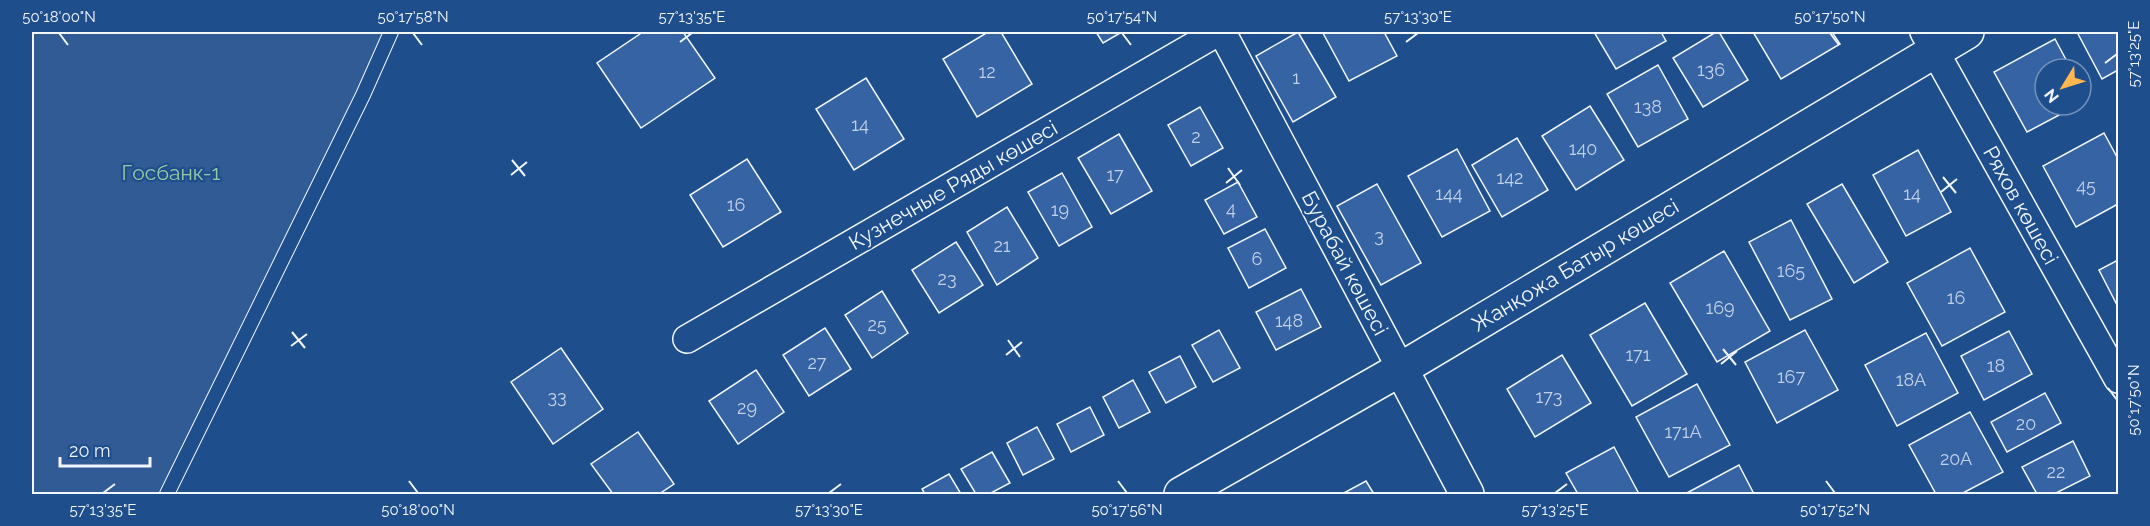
<svg xmlns="http://www.w3.org/2000/svg" width="2150" height="526" viewBox="0 0 2150 526" font-family="Raleway,sans-serif">
	<style>
		.built { fill: #305b95; stroke: #a8bbd7; stroke-width: 1.5 }
		.building { fill: #3563a3; stroke: #f2f6ff; stroke-width: 1.5 }
		.lines { fill: none; stroke-linecap: round; stroke-linejoin: round }
		.lane-casing { stroke: #f2f6ff; stroke-width: 16 }
		.street-casing { stroke: #f2f6ff; stroke-width: 30 }
		.secondary-casing { stroke: #f2f6ff; stroke-width: 36 }
		.lane { stroke: #1f4e8c; stroke-width: 14 }
		.street { stroke: #1f4e8c; stroke-width: 27 }
		.secondary { stroke: #1f4e8c; stroke-width: 33 }
		.ticks { fill: none; stroke: #f2f6ff; stroke-width: 2 }
		.labels { text-anchor: middle; dominant-baseline: central; stroke-width: 4.5; stroke-linejoin: round; paint-order: stroke }
		.number-label { font-size: 18px; fill: #c3d1e8 }
		.park-label { font-size: 21px; fill: #97c8a6; stroke: #1f4e8c }
		.street-label { font-size: 21px; fill: #f2f6ff; stroke: #1f4e8c }
		.neatline { fill: none; stroke: #f2f6ff; stroke-width: 2 }
		.ticks-label { font-size: 15px; text-anchor: middle; fill: #f2f6ff }
	</style>
	<rect width="100%" height="100%" fill="#1f4e8c"/>
	<path class="built" d="M32,32H391L167,494H32Z"/>
	<g class="building">
		<path d="M643,32H683L715,78L641,128L597,63Z"/>
		<path d="M988,32H1001L1032,84L977,117L943,59Z"/>
		<path d="M1096,32H1122L1103,43Z"/>
		<path d="M1298,32L1336,97L1293,122L1256,56Z"/>
		<path d="M1325,32H1384L1397,56L1349,81L1323,33Z"/>
		<path d="M1594,32H1661L1666,41L1616,69Z"/>
		<path d="M1716,32H1719L1748,80L1703,107L1673,58Z"/>
		<path d="M1753,32H1832L1840,44L1781,79Z"/>
		<path d="M2077,32H2118V70L2102,79Z"/>
		<path d="M2055,39L2071,69H2045V105H2078L2027,132L1994,72Z"/>
		<path d="M1658,65L1688,119L1638,147L1607,94Z"/>
		<path d="M866,78L904,139L854,170L816,109Z"/>
		<path d="M1590,106L1624,160L1576,190L1542,136Z"/>
		<path d="M1200,107L1223,148L1191,166L1168,125Z"/>
		<path d="M2104,133L2118,159V204L2076,227L2043,166Z"/>
		<path d="M1119,134L1152,191L1111,214L1078,158Z"/>
		<path d="M1517,138L1548,190L1502,217L1472,165Z"/>
		<path d="M1457,149L1490,211L1442,237L1408,176Z"/>
		<path d="M1918,150L1951,212L1906,236L1873,175Z"/>
		<path d="M747,159L781,212L723,247L690,195Z"/>
		<path d="M1062,173L1092,227L1059,246L1028,192Z"/>
		<path d="M1238,182L1257,217L1224,234L1205,200Z"/>
		<path d="M1377,184L1421,263L1381,285L1337,206Z"/>
		<path d="M1842,184L1888,262L1854,283L1807,204Z"/>
		<path d="M1007,207L1038,258L997,285L967,232Z"/>
		<path d="M1791,220L1832,299L1790,320L1749,242Z"/>
		<path d="M1265,229L1286,268L1249,288L1228,248Z"/>
		<path d="M956,242L983,285L939,313L912,270Z"/>
		<path d="M1970,248L2005,312L1942,346L1907,283Z"/>
		<path d="M1724,251L1770,331L1717,362L1670,283Z"/>
		<path d="M2118,260V307L2099,270Z"/>
		<path d="M1301,289L1321,327L1276,350L1256,312Z"/>
		<path d="M882,291L908,333L872,358L845,315Z"/>
		<path d="M1645,303L1687,374L1632,406L1590,335Z"/>
		<path d="M825,328L851,369L809,396L783,355Z"/>
		<path d="M1219,330L1240,368L1213,382L1192,345Z"/>
		<path d="M1805,330L1838,390L1777,423L1745,362Z"/>
		<path d="M2009,331L2032,374L1984,400L1961,356Z"/>
		<path d="M1926,333L1958,393L1897,426L1865,365Z"/>
		<path d="M561,348L603,409L553,444L511,382Z"/>
		<path d="M1562,355L1591,403L1535,437L1507,389Z"/>
		<path d="M1180,356L1196,387L1166,403L1149,372Z"/>
		<path d="M756,370L784,412L738,444L709,401Z"/>
		<path d="M1133,380L1150,412L1119,428L1103,397Z"/>
		<path d="M1697,384L1730,445L1669,477L1636,417Z"/>
		<path d="M2045,393L2061,423L2007,452L1991,422Z"/>
		<path d="M1090,407L1104,435L1071,452L1057,424Z"/>
		<path d="M1970,412L2003,472L1961,494H1936L1909,445Z"/>
		<path d="M1037,427L1054,459L1023,475L1007,443Z"/>
		<path d="M638,432L674,484L659,494H613L591,464Z"/>
		<path d="M2073,441L2090,476L2054,494H2037L2022,467Z"/>
		<path d="M1614,447L1639,494H1578L1566,473Z"/>
		<path d="M992,452L1010,483L989,494H976L961,469Z"/>
		<path d="M1739,465L1754,494H1685Z"/>
		<path d="M949,474L961,494H925L922,489Z"/>
		<path d="M1366,481L1374,494H1342Z"/>
	</g>
	<g class="lines">
		<g class="lane-casing">
			<path id="lane" d="M167,494L363,95L391,32"/>
		</g>
		<g class="street-casing">
			<g id="street">
				<path d="M1222,32L1401,369"/>
				<path d="M1924,32L2118,379"/>
				<path d="M687,339L1218,32"/>
			</g>
		</g>
		<g class="secondary-casing">
			<g id="secondary">
				<path d="M1401,369L1467,494"/>
				<path d="M1181,494L1401,369L1967,32"/>
			</g>
		</g>
		<use href="#lane" class="lane"/>
		<use href="#street" class="street"/>
		<use href="#secondary" class="secondary"/>
	</g>
	<path class="ticks" d="M59,33L68,45M413,33L422,45M1122,33L1131,45M1830,33L1839,45M680,42L692,33M1406,42L1418,33M2105,63L2117,54M512,160L525,176M1228,168L1240,185M511,175L527,162M1943,177L1956,193M1226,183L1242,170M1941,192L1957,179M292,332L305,348M1008,340L1020,357M291,346L307,334M1723,349L1736,365M1006,355L1022,342M1721,364L1737,351M2108,388L2117,400M409,481L418,493M1118,481L1127,493M1826,481L1835,493M103,493L115,484M829,493L841,484M1555,493L1567,484"/>
	<g class="labels">
		<g class="number-label">
			<text x="1711" y="69">136</text>
			<text x="987" y="71">12</text>
			<text x="1296" y="77">1</text>
			<text x="1648" y="106">138</text>
			<text x="860" y="124">14</text>
			<text x="1196" y="136">2</text>
			<text x="1583" y="148">140</text>
			<text x="1115" y="174">17</text>
			<text x="1510" y="177">142</text>
			<text x="2086" y="185">45</text>
			<text x="1449" y="193">144</text>
			<text x="1912" y="193">14</text>
			<text x="736" y="204">16</text>
			<text x="1231" y="208">4</text>
			<text x="1060" y="209">19</text>
			<text x="1379" y="235">3</text>
			<text x="1002" y="245">21</text>
			<text x="1257" y="258">6</text>
			<text x="1791" y="270">165</text>
			<text x="947" y="278">23</text>
			<text x="1956" y="297">16</text>
			<text x="1720" y="307">169</text>
			<text x="1289" y="320">148</text>
			<text x="877" y="324">25</text>
			<text x="1638" y="354">171</text>
			<text x="817" y="362">27</text>
			<text x="1996" y="365">18</text>
			<text x="1791" y="376">167</text>
			<text x="1911" y="379">18А</text>
			<text x="557" y="396">33</text>
			<text x="1549" y="396">173</text>
			<text x="747" y="407">29</text>
			<text x="2026" y="423">20</text>
			<text x="1683" y="431">171А</text>
			<text x="1956" y="458">20А</text>
			<text x="2056" y="471">22</text>
		</g>
		<g class="park-label">
			<text x="171" y="172">Госбанк-1</text>
		</g>
		<g class="street-label">
			<text transform="translate(953 185) rotate(-30)">Кузнечные Ряды көшесі</text>
			<text transform="translate(2021 205) rotate(61)">Ряхов көшесі</text>
			<text transform="translate(1345 263) rotate(62)">Бурабай көшесі</text>
			<text transform="translate(1575 265) rotate(-31)">Жанқожа Батыр көшесі</text>
		</g>
	</g>
	<rect width="2150" height="526" fill="none" stroke="#1f4e8c" stroke-width="66"/>
	<g transform="translate(2063 87) rotate(232)"><circle r="28" fill="#1f4e8c" stroke="#7391ba" stroke-width="1.5"/>
	<path d="M0-4.5L10 22L0 15L-10 22Z" fill="#ffb74d"/>
	<text y="-9" font-size="16" font-weight="bold" text-anchor="middle" fill="#f2f6ff">N</text>
	</g>
	<path d="M60 457v9h90v-9" fill="none" stroke="#f2f6ff" stroke-width="3"/>
	<text x="69" y="457" font-size="18" fill="#f2f6ff" stroke="#1f4e8c" stroke-width="4.5" paint-order="stroke">20 m</text>
	<rect x="33" y="33" width="2084" height="460" class="neatline"/>
	<g class="ticks-label">
		<text x="59" y="22">50°18'00"N</text>
		<text x="413" y="22">50°17'58"N</text>
		<text x="692" y="22">57°13'35"E</text>
		<text x="1122" y="22">50°17'54"N</text>
		<text x="1418" y="22">57°13'30"E</text>
		<text x="1830" y="22">50°17'50"N</text>
		<text transform="translate(2134 54) rotate(-90)" y="5">57°13'25"E</text>
		<text transform="translate(2134 400) rotate(-90)" y="5">50°17'50"N</text>
		<text x="103" y="515">57°13'35"E</text>
		<text x="418" y="515">50°18'00"N</text>
		<text x="829" y="515">57°13'30"E</text>
		<text x="1127" y="515">50°17'56"N</text>
		<text x="1555" y="515">57°13'25"E</text>
		<text x="1835" y="515">50°17'52"N</text>
	</g>
</svg>
